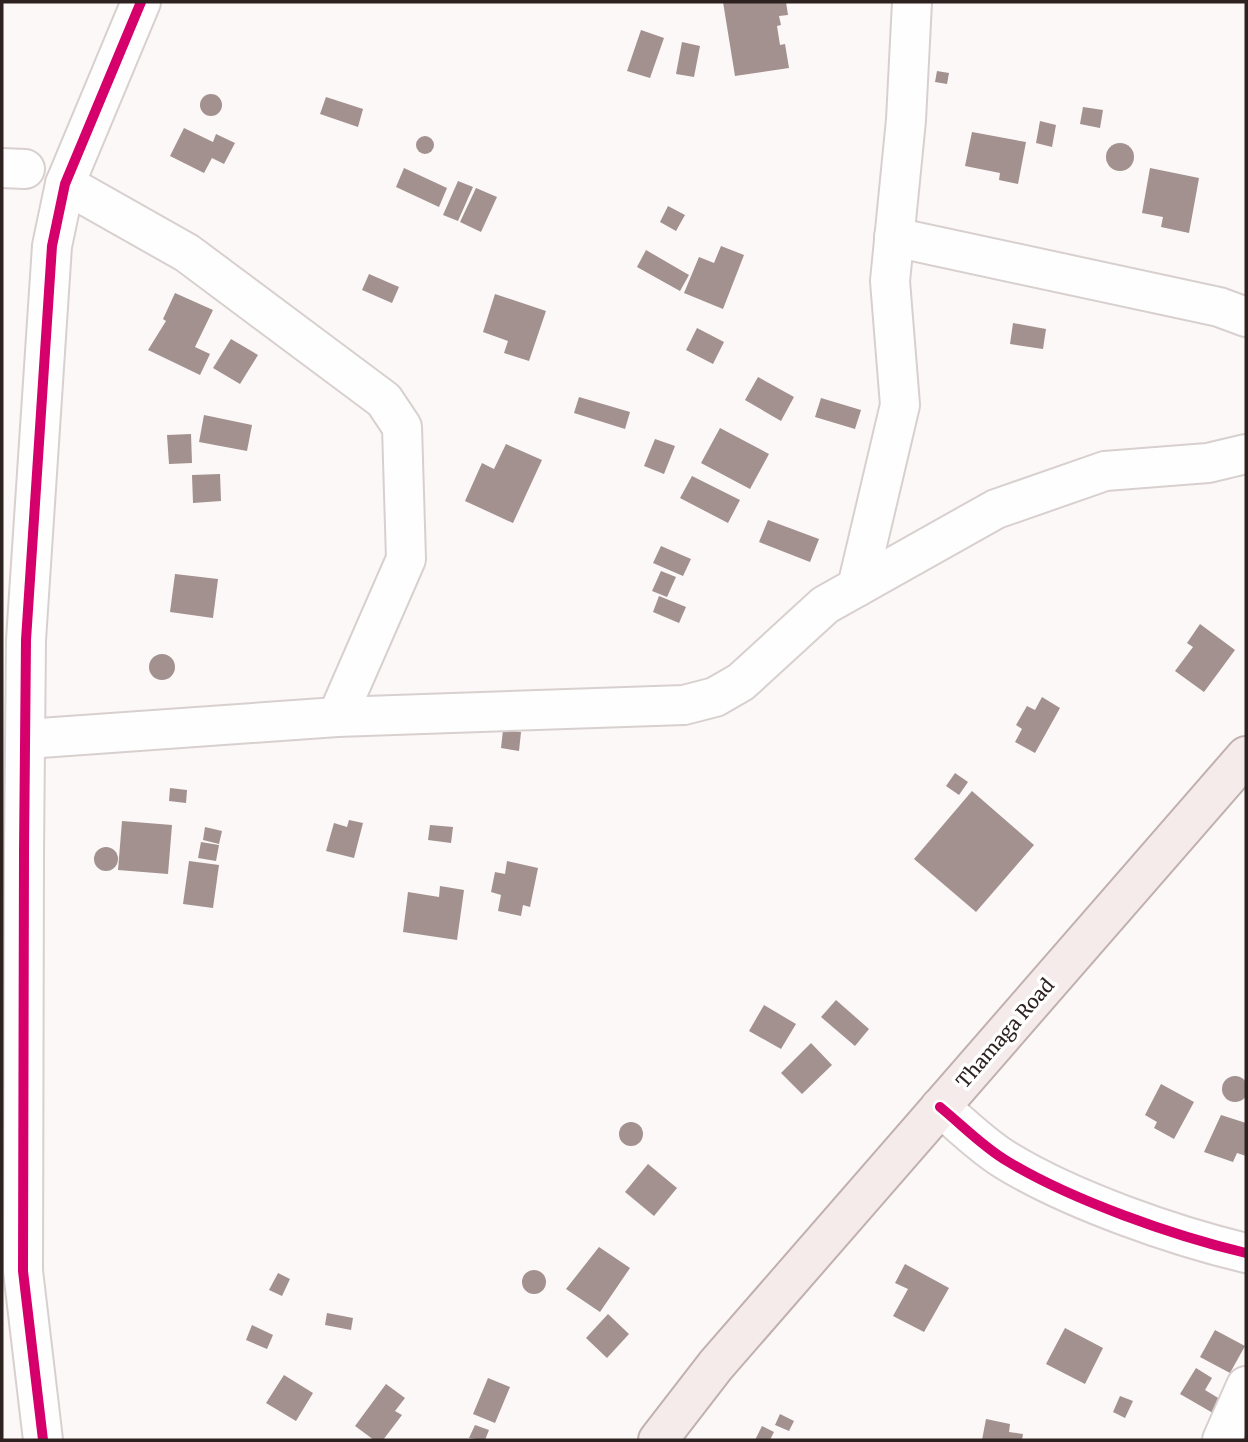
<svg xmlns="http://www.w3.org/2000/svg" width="1248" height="1442" viewBox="0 0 1248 1442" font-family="Merriweather,serif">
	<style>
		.building { fill: #a2918e }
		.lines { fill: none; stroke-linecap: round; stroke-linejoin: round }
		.minor-casing { stroke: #d8d0cf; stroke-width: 42 }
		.major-casing { stroke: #c1b1ae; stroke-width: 42 }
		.minor { stroke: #fffefe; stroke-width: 38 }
		.major { stroke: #f4ebea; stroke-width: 38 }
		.cycleway-casing { stroke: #fff; stroke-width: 15 }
		.cycleway { stroke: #d6006c; stroke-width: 10 }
		.labels { text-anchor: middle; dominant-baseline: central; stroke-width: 7; stroke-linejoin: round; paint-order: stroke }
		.street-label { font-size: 19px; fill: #2e2220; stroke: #fff }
	</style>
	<rect width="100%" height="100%" fill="#fcf8f8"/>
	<g class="building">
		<path d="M723,2H786L788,15L779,16L781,25L777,26L780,45L785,44L789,68L735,76Z"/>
		<path d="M641,30L664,38L650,78L627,71Z"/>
		<path d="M682,42L700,46L694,77L676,74Z"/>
		<path d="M937,71L949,73L947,84L935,82Z"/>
		<circle cx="211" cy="105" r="11"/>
		<path d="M326,97L363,109L358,127L320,114Z"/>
		<path d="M1083,107L1103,110L1100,128L1080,124Z"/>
		<path d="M1040,121L1056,125L1052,147L1036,143Z"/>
		<path d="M184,128L213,142L216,134L235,143L224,164L212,158L204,173L170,156Z"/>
		<path d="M972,132L1026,142L1018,184L999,180L1000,173L965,166Z"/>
		<circle cx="425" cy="145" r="9"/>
		<circle cx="1120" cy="157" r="14"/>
		<path d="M404,168L447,188L439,207L396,187Z"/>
		<path d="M1150,168L1199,178L1189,233L1161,227L1163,217L1142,213Z"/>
		<path d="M458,181L473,187L458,221L443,215Z"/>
		<path d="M476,188L497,197L481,232L460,222Z"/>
		<path d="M668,206L685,215L676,231L660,222Z"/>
		<path d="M721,246L744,255L723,309L684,293L699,257L714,263Z"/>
		<path d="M646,250L689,275L680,291L637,267Z"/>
		<path d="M369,274L399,287L392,303L362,290Z"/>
		<path d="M175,293L213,310L195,347L210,354L200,375L148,350L166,321L163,319Z"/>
		<path d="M495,294L546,311L529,361L504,353L508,341L483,332Z"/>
		<path d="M1013,323L1046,329L1043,349L1010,344Z"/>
		<path d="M697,328L724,342L713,364L686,350Z"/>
		<path d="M231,339L258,355L240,384L213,368Z"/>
		<path d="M758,377L794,397L781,421L745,400Z"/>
		<path d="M579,397L630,412L625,429L574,413Z"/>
		<path d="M821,398L861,410L855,429L815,417Z"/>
		<path d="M204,415L252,425L247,451L199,442Z"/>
		<path d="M720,428L769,454L750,489L701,463Z"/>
		<path d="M191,434L192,463L169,464L167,435Z"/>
		<path d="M655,439L675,446L664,474L644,466Z"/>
		<path d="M506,444L542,460L513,523L465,501L482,463L494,469Z"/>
		<path d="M220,474L221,501L193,503L192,475Z"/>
		<path d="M692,476L740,500L728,523L680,498Z"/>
		<path d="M768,520L819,539L810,562L759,542Z"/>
		<path d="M661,546L691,559L683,576L653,563Z"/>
		<path d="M661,571L676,577L667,597L652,591Z"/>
		<path d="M175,574L218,579L213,618L170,612Z"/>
		<path d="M659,596L686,607L679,623L653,612Z"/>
		<path d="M1200,624L1235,650L1204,692L1175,671L1193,647L1187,643Z"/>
		<circle cx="162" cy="667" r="13"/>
		<path d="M1042,697L1060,708L1035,753L1015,742L1022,729L1016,725L1027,706L1035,710Z"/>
		<path d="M503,730L521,732L519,751L501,748Z"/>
		<path d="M955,773L968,782L959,795L946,786Z"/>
		<path d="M170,788L187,790L186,803L169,801Z"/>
		<path d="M972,791L1034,845L976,912L914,859Z"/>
		<path d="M349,820L363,823L354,858L326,851L334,823L347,827Z"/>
		<path d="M122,821L172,825L168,874L118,870Z"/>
		<path d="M430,825L453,827L451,843L428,840Z"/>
		<path d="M205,827L222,831L219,844L203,840Z"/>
		<path d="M201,842L219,845L216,861L198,858Z"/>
		<circle cx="106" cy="859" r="12"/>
		<path d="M189,861L219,865L213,908L183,904Z"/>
		<path d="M507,861L538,868L530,907L523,905L521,916L498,911L501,895L491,892L495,872L505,874Z"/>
		<path d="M440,886L464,890L457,940L403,932L408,892L439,897Z"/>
		<path d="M836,1000L869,1029L855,1046L821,1017Z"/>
		<path d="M764,1005L796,1024L781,1049L749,1031Z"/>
		<path d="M811,1043L832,1065L802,1094L781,1073Z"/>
		<circle cx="1235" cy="1089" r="13"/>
		<path d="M1161,1084L1194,1102L1174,1139L1154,1128L1157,1122L1145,1115Z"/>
		<path d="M1221,1115L1246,1123V1156L1237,1153L1233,1162L1204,1152Z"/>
		<circle cx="631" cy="1134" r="12"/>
		<path d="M648,1164L677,1188L654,1216L625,1192Z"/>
		<path d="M599,1247L630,1268L600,1312L566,1289Z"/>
		<path d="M905,1264L949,1288L924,1332L893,1316L908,1289L895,1283Z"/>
		<circle cx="534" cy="1282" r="12"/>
		<path d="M278,1273L290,1279L282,1296L269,1290Z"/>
		<path d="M327,1313L353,1318L351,1330L325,1325Z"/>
		<path d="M608,1314L629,1334L607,1358L586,1338Z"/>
		<path d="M252,1325L273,1335L267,1349L246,1340Z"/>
		<path d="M1065,1328L1103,1348L1085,1384L1046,1364Z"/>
		<path d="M1215,1330L1245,1346L1230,1373L1200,1357Z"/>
		<path d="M1196,1368L1212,1378L1205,1390L1233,1407L1225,1420L1180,1394Z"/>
		<path d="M284,1375L313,1393L296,1421L266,1403Z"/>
		<path d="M488,1378L510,1387L495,1423L473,1414Z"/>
		<path d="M386,1384L405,1398L395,1411L402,1415L383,1440H374L355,1426Z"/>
		<path d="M1120,1396L1133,1401L1125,1418L1113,1412Z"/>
		<path d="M780,1414L794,1421L789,1431L775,1425Z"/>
		<path d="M986,1419L1010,1424L1009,1432L1023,1434L1022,1440H982Z"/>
		<path d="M475,1425L489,1430L485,1440L469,1438Z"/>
		<path d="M762,1426L774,1432L770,1440H755Z"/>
	</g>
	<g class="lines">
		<g class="minor-casing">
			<g id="minor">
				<path d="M2,168L25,169"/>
				<path d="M894,237L1219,307L1246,317"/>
				<path d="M857,587L900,405L890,281L906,120L912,2"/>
				<path d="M337,717L684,705L715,697L741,682L825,605L996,509L1105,471L1208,463L1246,454"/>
				<path d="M26,739L337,717L406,559L402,427L384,400L187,253L65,184"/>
				<path d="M940,1107C962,1125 983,1147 1007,1161C1071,1200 1174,1236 1246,1253"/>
				<path d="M43,1440L23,1271L24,852L26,640L52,246L65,184L141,2"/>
				<path d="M1222,1440L1246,1386"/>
			</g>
		</g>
		<g class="major-casing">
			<path id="major" d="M658,1440L716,1365L1246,756"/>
		</g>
		<use href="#minor" class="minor"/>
		<use href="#major" class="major"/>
		<g class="cycleway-casing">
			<g id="cycleway">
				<path d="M940,1107C962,1125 983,1147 1007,1161C1071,1200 1174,1236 1246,1253"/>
				<path d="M43,1440L23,1271L24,852L26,640L52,246L65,184L141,2"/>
			</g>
		</g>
		<use href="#cycleway" class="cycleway"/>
	</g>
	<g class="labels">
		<g class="street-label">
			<text transform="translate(1005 1033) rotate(-49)">Thamaga Road</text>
		</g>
	</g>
	<rect width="1248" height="1442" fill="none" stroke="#2e2220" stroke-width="7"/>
</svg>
